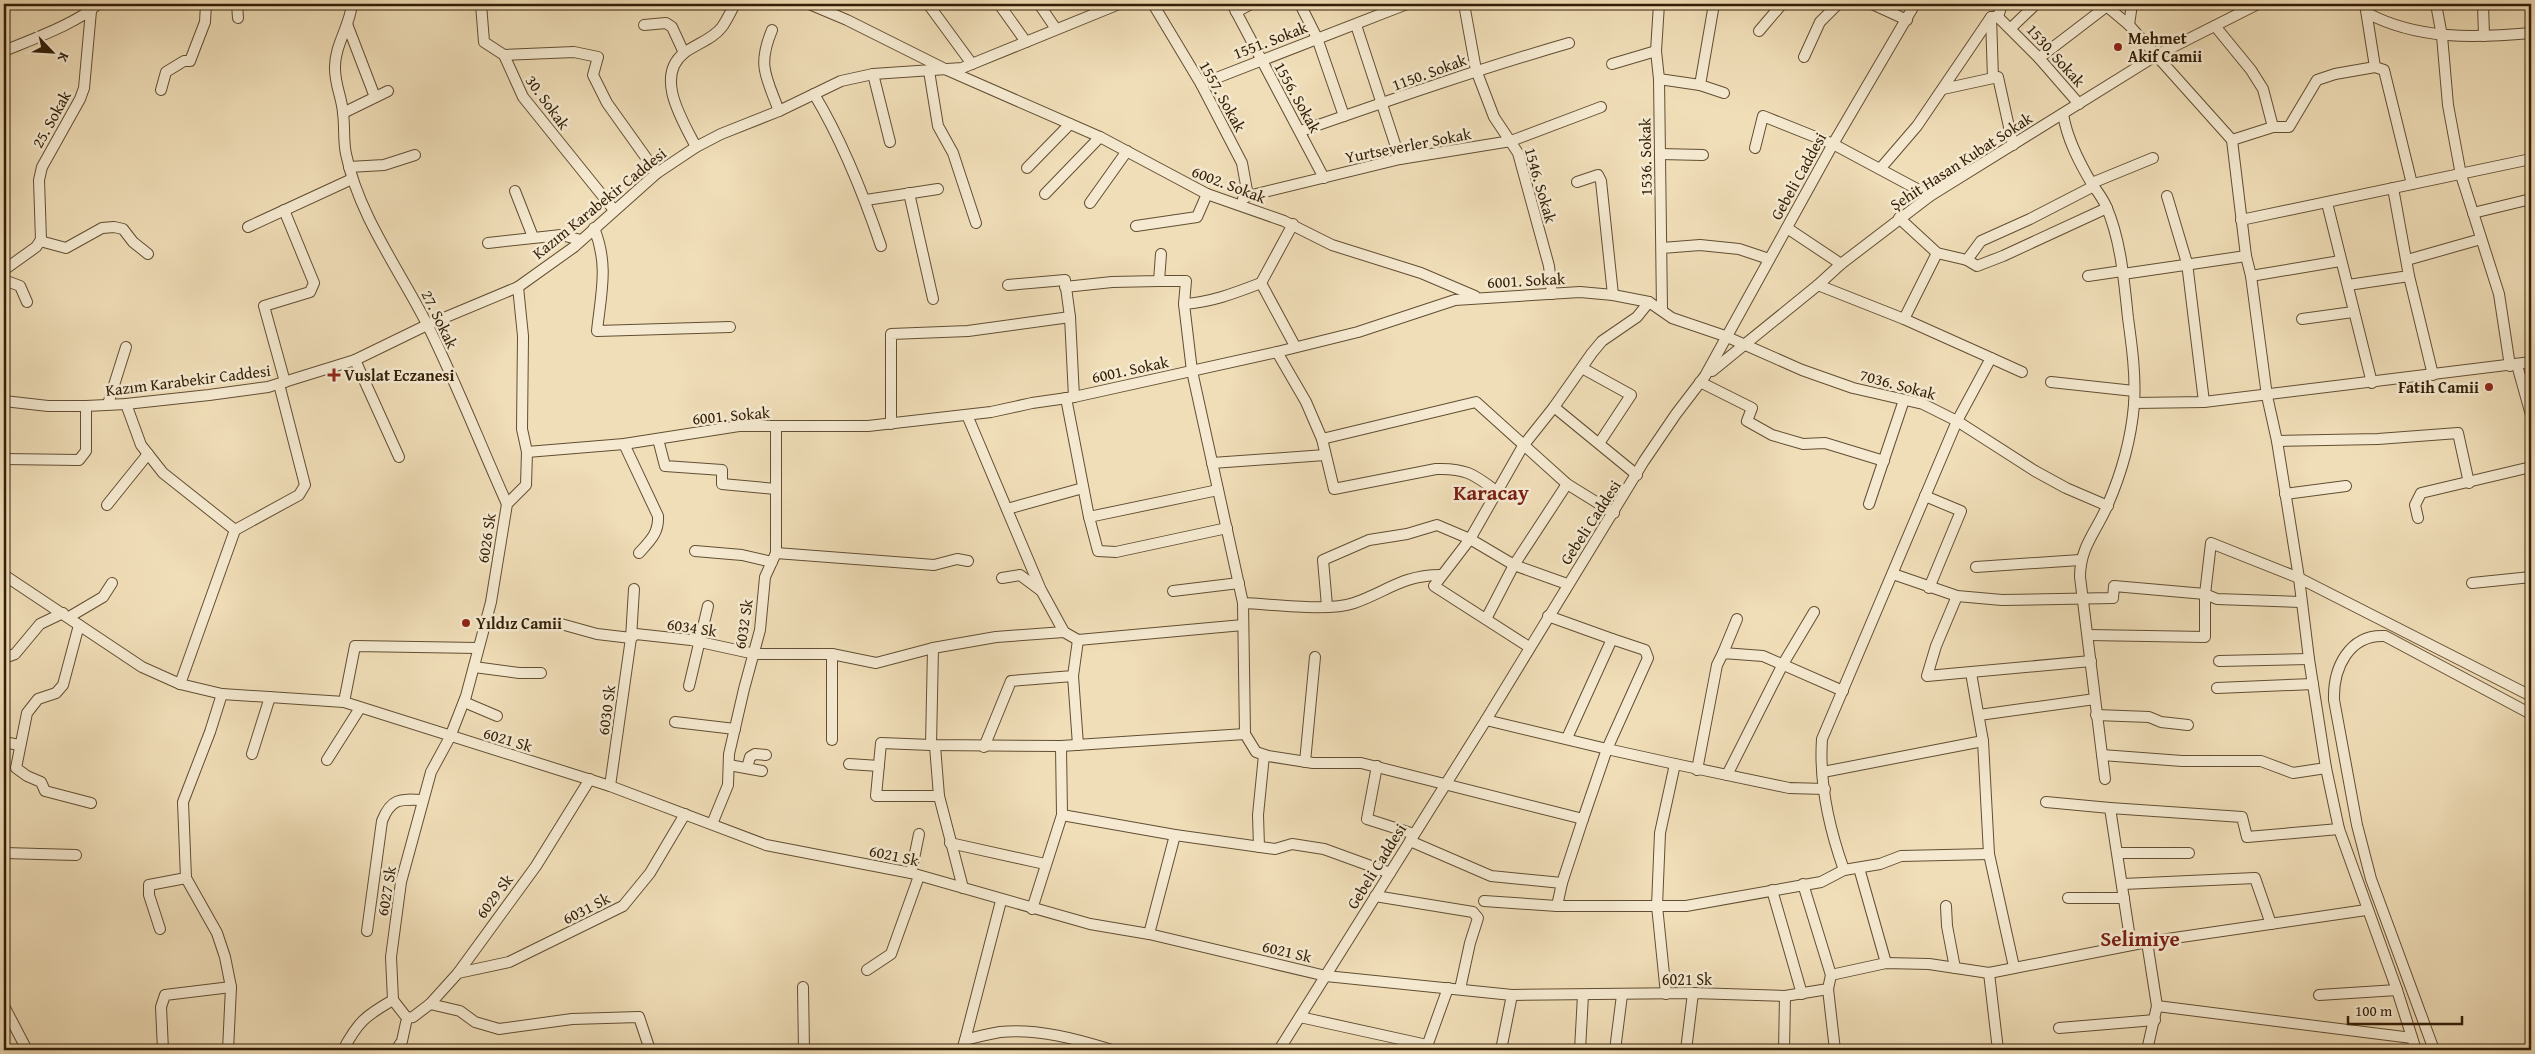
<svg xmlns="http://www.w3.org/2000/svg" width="2535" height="1054" viewBox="0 0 2535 1054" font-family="'Gentium Book Plus',serif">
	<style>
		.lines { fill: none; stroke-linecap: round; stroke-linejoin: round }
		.minor-casing { stroke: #624e32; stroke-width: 12 }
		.minor { stroke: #f5ead1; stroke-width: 10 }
		.poi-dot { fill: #8f2418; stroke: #f5ead1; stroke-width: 2 }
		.labels { text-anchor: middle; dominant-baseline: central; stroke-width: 5; stroke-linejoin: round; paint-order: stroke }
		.poi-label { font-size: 16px; font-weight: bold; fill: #321e06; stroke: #f5ead1; text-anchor: start }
		.street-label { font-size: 16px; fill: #321e06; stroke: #f5ead1 }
		.district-label { font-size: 21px; font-weight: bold; fill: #7a1f14; stroke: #f5ead1 }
	</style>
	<rect width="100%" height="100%" fill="#f0deb8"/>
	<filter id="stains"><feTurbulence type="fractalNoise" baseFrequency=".004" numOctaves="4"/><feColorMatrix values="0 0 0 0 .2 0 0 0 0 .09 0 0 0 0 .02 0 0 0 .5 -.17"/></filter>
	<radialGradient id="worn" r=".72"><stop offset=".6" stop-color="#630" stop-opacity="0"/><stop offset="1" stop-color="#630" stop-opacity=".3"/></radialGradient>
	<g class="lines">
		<g class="minor-casing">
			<g id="minor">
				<path d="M237,4L238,18"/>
				<path d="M352,4C350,26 334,46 335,69C335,85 342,98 343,113C345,127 343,140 346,154C359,216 399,269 427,324C456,382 480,444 507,504"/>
				<path d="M481,4L484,42L504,55L523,97L614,210"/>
				<path d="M809,4L847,20L947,70L1100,137L1207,194L1284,221L1332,245L1421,273L1475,296"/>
				<path d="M928,4L972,64"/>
				<path d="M999,4L1026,42"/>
				<path d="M1039,4L1056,29"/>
				<path d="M1153,4L1201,84L1242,163L1248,196L1243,199"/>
				<path d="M1232,4L1324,178"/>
				<path d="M1300,4L1317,38L1344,116"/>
				<path d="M1464,4L1476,70L1494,117L1518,153L1549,266L1552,294"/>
				<path d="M1659,4L1656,51L1659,79L1662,310"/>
				<path d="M1872,4L1907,20"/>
				<path d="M2002,4L1998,17L2039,58L2079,104"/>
				<path d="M2104,4L2129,25L2232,140L2246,256L2251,276L2267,396L2277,441L2299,578L2309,659L2326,768L2339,829L2397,990L2416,1050"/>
				<path d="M2365,4L2375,67L2384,70L2412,184"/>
				<path d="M2436,4L2442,36L2448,105L2461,175L2499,294L2510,366"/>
				<path d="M2483,4L2484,36"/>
				<path d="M1236,12L1251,4"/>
				<path d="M2367,13C2418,40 2475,38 2531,33"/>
				<path d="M1991,17L1993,78"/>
				<path d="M347,24L375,97"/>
				<path d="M644,25L666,23L672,27L684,53"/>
				<path d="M1356,25L1400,159"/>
				<path d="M2129,25L2132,4"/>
				<path d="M2215,26L2251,70L2263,89L2273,127L2232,140"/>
				<path d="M2011,28L2036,4"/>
				<path d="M772,30C757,66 766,76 779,111"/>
				<path d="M1759,31L1782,4"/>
				<path d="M4,51C30,40 78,23 98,4"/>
				<path d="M504,55L574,52L598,57L593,75L607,103L657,173"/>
				<path d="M1804,57L1820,22L1838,4"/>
				<path d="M2039,58L2107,6"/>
				<path d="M1612,64L1656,51"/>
				<path d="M929,71L938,126L953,153L976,223"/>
				<path d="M873,74L890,142"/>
				<path d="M1659,79L1700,85L1714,4"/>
				<path d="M1201,84L1407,4"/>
				<path d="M1700,85L1724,93"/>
				<path d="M1943,89L1998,77L2013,145"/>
				<path d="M161,90L166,72L184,61H190L205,22L206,4"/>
				<path d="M814,94C843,142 863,193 881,246"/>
				<path d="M343,113L388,91"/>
				<path d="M2063,114C2067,139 2079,162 2092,184C2097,191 2102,197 2106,206C2121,240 2124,281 2128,318C2132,347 2136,376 2134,405C2131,439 2122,472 2108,504C2097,531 2080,546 2080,577L2105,779"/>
				<path d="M2273,127H2289L2317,80L2335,74L2375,67"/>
				<path d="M1301,131C1390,100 1479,69 1569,43"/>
				<path d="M696,147C683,121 654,77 684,53C696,44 713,39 722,27C727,20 731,11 735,4"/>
				<path d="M1755,148L1763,116L1833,144L1930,196"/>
				<path d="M1660,154L1703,155"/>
				<path d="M349,167L384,165L415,155"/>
				<path d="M1027,168L1070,124"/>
				<path d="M1880,169L1917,126L1991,17H1998"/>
				<path d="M1577,182L1598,175L1601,181L1613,295"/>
				<path d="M2092,183L2153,158"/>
				<path d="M2393,188L2409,276L2433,375"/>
				<path d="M515,191L533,237"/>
				<path d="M909,193L933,299"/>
				<path d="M1045,194L1100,137"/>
				<path d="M1248,196L1400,159L1511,141L1601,107"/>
				<path d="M2167,196L2187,263L2204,402"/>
				<path d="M866,200L938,189"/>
				<path d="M1090,203L1127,151"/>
				<path d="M2327,203L2372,383"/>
				<path d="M284,210L314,283L310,292L264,306L285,382"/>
				<path d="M2473,213L2531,199"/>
				<path d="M1899,218L1937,253L1967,260L1981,241L2030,219L2094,186"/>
				<path d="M2241,220L2531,159"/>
				<path d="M1293,224L1261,283L1295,346"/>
				<path d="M1136,226L1197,217L1207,194"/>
				<path d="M248,227L352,179"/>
				<path d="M594,228C609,265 601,293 597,331L730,327"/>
				<path d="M1787,228L1841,264"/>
				<path d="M40,241L66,248L102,228L114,227L123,229L133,242L148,254"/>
				<path d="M488,243L561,235L581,240"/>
				<path d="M1662,248L1700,245L1739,249L1769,259"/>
				<path d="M1967,260L1977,266L2003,256L2107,208"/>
				<path d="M2407,260L2481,239"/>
				<path d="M4,270L36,247L41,240L39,180L42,167L80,99L84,88L91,11"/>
				<path d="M2123,274L2246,256"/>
				<path d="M2088,276L2122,271"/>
				<path d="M2251,276L2340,261"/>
				<path d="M4,280L20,286L27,302"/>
				<path d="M1159,281H1186L1184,304"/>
				<path d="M1261,283C1235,293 1212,302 1184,304L1192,371L1243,603L1245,734L1256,752L1268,756L1313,763H1361L1583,819L1562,883"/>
				<path d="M1008,285L1065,280L1070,317L1074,397"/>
				<path d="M1818,285L1904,319L1991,358L1957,421L1822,739C1819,783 1829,828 1844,870"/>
				<path d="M2348,285L2409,276"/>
				<path d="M1065,287L1112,282L1159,281L1161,254"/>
				<path d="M1904,319L1937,253"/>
				<path d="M2302,319L2353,312"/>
				<path d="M1277,352L1306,402L1322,439L1334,489L1436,469C1465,468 1474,474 1496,491"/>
				<path d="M1991,358L2022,372"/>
				<path d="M355,360L399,457"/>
				<path d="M2517,365L2531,415"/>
				<path d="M1582,368L1631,395L1600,442"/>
				<path d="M1712,371L1818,285L1841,264L1930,196L2157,55L2258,4"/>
				<path d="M1700,382L1752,408L1747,421L1772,435L1803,444L1825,443L1884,461"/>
				<path d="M2051,382L2134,391"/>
				<path d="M1066,398L1089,517L1098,551L1116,552L1227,528"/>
				<path d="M4,401L48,406H86L126,404L209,395L268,387L355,360L427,325L518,287L574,247L657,173L696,147L721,134L779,111L841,81L873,74L962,68L1119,4"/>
				<path d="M2134,403L2204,402L2531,362"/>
				<path d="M108,404L126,347"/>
				<path d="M126,404L141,445L163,473L235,530"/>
				<path d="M1554,407L1637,475"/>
				<path d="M967,415L1041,590L1064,632L1078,640L1243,625"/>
				<path d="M891,424V334L968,331L1070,317"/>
				<path d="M658,439L665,466L722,470V484L776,489"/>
				<path d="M1322,439L1476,402L1567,484L1614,513"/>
				<path d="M2277,441L2378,439L2458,433L2469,483"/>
				<path d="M624,444L658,516C659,533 650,541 639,553"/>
				<path d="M527,452L624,444L739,426H868L991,412L1032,403L1074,397L1277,352L1358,332L1455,300L1580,292L1613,295L1649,302L1672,318L1725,336L1802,370L1853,388L1923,404L1957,421L2035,471L2066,488L2108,506"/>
				<path d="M4,459L79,460L86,451V406"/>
				<path d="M1212,463L1325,455"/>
				<path d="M2285,494L2346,486"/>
				<path d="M1925,496L1961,511L1929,588"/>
				<path d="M1869,504L1904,400"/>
				<path d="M107,505L148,454"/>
				<path d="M1007,509L1083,488"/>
				<path d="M1089,517L1218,490"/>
				<path d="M2418,518L2415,505L2421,493L2531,467"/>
				<path d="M695,551L742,555L772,562"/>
				<path d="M776,553L934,565L957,559L968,561"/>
				<path d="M1976,567L2080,560"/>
				<path d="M1893,574L1957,596L2002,600L2113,598L2114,586L2205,594L2217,599L2301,602"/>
				<path d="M4,575L142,667L180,684L222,694L344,702L610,786L766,845L911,873L1090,924L1149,934L1326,976L1512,995L1693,993L1785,996L1828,989L1831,975L1886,963L1929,964L1989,973L2147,942L2366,910"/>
				<path d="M1002,578L1020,575L1040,590"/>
				<path d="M2472,583L2531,577"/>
				<path d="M1173,591L1239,583"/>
				<path d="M1957,596L1936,646L1927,676L2091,661"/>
				<path d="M1243,603C1272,604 1328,612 1354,603C1386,592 1403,575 1440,575"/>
				<path d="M1327,606L1323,560L1369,540L1407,534L1437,525L1470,539L1514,565L1567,584"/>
				<path d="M1548,616L1612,639L1567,738"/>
				<path d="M69,617L103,597L112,583"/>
				<path d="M1486,619L1514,565L1567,484"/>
				<path d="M561,624L597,634L631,638L634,589"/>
				<path d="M79,625L63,685L56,693L38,699L27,713L16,768L27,776L41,782L45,791L91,803"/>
				<path d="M2088,635L2205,637V594L2211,543L2299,578L2531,696"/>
				<path d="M1612,639L1645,650L1648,658L1607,749L1675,764L1660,833L1657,906L1666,994"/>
				<path d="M1529,647L1434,586L1470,539L1523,446L1554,407L1592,353L1602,341L1637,317L1649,302"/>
				<path d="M933,648L931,745L1061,746L1245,734"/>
				<path d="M1723,653L1737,619"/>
				<path d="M4,658L15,654L40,624L63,613"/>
				<path d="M2219,661L2309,659"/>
				<path d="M474,667L519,673H541"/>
				<path d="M1971,673L1983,741L1989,854L2014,967"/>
				<path d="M1073,676L1078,745"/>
				<path d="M180,684L235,530L299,495L305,485L279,384"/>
				<path d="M689,686L708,606"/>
				<path d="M2217,688L2313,684"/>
				<path d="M222,694L210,732L183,802L186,878L217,933L225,957L231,987L228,1050"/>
				<path d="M344,702L355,646L478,648"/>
				<path d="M464,702L497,716"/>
				<path d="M1979,715L2095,699"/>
				<path d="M2096,715L2149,717L2161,722L2188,725"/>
				<path d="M1486,720L1607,749L1583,819"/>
				<path d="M675,722L735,729"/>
				<path d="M832,740V654"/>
				<path d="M4,742L19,745"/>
				<path d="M931,745L881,743L876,796H939"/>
				<path d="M935,746L939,796L963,888"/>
				<path d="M984,747L1011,681L1073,676L1078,640"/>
				<path d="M252,754L270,697"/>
				<path d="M2102,755L2182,761H2261L2293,773L2326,768"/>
				<path d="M327,760L360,708"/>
				<path d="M1305,762L1315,657"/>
				<path d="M849,764L879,766"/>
				<path d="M1675,764L1789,788L1825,789"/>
				<path d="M729,765L762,771"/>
				<path d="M1377,766L1367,819L1414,834"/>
				<path d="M747,768L750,757L755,754L766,755"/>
				<path d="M1697,770L1717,665L1723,653L1763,656L1843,691"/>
				<path d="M1823,772L1983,741"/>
				<path d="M1727,775L1783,664L1814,612"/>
				<path d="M610,786L631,638L636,634L691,640L755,654H832L876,663L933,648L996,637L1064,632"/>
				<path d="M2046,802L2110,808L2131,945"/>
				<path d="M2110,808L2242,817L2247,837L2339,829"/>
				<path d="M1062,815L1175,835"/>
				<path d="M712,824L728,785L729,754L744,689L760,630L765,577L776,553V426"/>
				<path d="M1410,841L1491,876L1562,883L1557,906H1686L1821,882L1844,870L1880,864L1901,856L1989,854"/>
				<path d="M950,843L1045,864"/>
				<path d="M1259,847L1258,815L1264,755"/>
				<path d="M4,853L76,855"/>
				<path d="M2118,853H2189"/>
				<path d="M1859,868L1886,963"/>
				<path d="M911,873L919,834"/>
				<path d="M1803,884L1831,975"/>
				<path d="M2123,884L2255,878L2271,924"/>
				<path d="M1772,890L1802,994"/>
				<path d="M1375,896L1473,912L1478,918L1470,943L1460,989"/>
				<path d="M2068,898H2124"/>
				<path d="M1484,901L1557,906"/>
				<path d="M1946,906L1947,926L1955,968"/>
				<path d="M1032,909L1062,815L1061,746"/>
				<path d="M160,929L149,895V885L186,878"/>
				<path d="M367,931L382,821C391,798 400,799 423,800"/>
				<path d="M1149,934L1175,835L1275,849L1292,844L1324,849L1390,873"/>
				<path d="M2147,942L2157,1006L2147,1050"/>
				<path d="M867,970L891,954L919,876"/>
				<path d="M458,973L509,962L623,906L650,873L685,814"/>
				<path d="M1989,973L1998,1050"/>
				<path d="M803,987L804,1050"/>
				<path d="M1828,989L1835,1050"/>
				<path d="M2319,995L2397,990"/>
				<path d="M430,1004L460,1011L475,1022L499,1029L572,1019L639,1017L650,1050"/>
				<path d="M4,1006L27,1050"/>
				<path d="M2157,1006L2412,1038"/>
				<path d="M1300,1017L1427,1045"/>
				<path d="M407,1018L413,1017L430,1004L458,973L536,866L590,779"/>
				<path d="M2059,1028L2155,1020"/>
				<path d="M965,1040L1001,901"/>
				<path d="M1426,1049L1448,988"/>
				<path d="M163,1050L161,1007L165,995L231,987"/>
				<path d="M343,1050C358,1022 365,1016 393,1000"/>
				<path d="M396,1050L402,1041L407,1018L393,1000L391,957L401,882L431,772L450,737L466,696L491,602L507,504L526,485L527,452L522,429L523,336L518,287"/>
				<path d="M962,1050L965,1040C976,1037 988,1034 1000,1032C1036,1028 1077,1039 1112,1050"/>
				<path d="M1279,1050L1486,720L1644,461L1676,414L1705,376L1833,144L1915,4"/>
				<path d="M1501,1050L1512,995"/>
				<path d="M1580,1050L1583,995"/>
				<path d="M1615,1050L1622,995"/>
				<path d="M1686,1050L1693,993"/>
				<path d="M1784,1050L1785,996"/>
				<path d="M2434,1050L2371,879L2357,825L2334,700C2333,668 2349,634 2385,636L2531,714"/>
			</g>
		</g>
		<use href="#minor" class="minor"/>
	</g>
	<g class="poi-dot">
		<circle cx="2118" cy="47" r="5"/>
		<path d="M331.5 367.5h5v5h5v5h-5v5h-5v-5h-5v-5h5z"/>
		<circle cx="2489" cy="387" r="5"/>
		<circle cx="466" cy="623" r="5"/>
	</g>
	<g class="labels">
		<g class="poi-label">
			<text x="2128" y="38">Mehmet<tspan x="2128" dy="18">Akif Camii</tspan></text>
			<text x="344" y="375">Vuslat Eczanesi</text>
			<text x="2479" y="387" text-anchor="end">Fatih Camii</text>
			<text x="476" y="623">Yıldız Camii</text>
		</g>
		<g class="street-label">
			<text transform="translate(1270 40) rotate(-21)">1551. Sokak</text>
			<text transform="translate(2056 55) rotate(48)">1530. Sokak</text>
			<text transform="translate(1429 72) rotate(-20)">1150. Sokak</text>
			<text transform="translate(1223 96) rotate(61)">1557. Sokak</text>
			<text transform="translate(1298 97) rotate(61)">1556. Sokak</text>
			<text transform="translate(548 102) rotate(54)">30. Sokak</text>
			<text transform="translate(51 119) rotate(-61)">25. Sokak</text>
			<text transform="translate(1408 145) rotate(-11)">Yurtseverler Sokak</text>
			<text transform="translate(1645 157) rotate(-91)">1536. Sokak</text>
			<text transform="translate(1961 161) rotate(-33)">Şehit Hasan Kubat Sokak</text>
			<text transform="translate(1798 176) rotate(-61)">Gebeli Caddesi</text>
			<text transform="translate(1229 184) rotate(21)">6002. Sokak</text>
			<text transform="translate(1541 185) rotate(74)">1546. Sokak</text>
			<text transform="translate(599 203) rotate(-39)">Kazım Karabekir Caddesi</text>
			<text transform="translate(1526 280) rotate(-3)">6001. Sokak</text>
			<text transform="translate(440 319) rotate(64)">27. Sokak</text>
			<text transform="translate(1130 369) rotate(-12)">6001. Sokak</text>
			<text transform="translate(188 380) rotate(-7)">Kazım Karabekir Caddesi</text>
			<text transform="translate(1898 384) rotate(15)">7036. Sokak</text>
			<text transform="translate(731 415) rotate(-5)">6001. Sokak</text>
			<text transform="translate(1590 522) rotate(-57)">Gebeli Caddesi</text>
			<text transform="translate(486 538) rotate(-81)">6026 Sk</text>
			<text transform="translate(743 624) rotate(-81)">6032 Sk</text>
			<text transform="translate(692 627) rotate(9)">6034 Sk</text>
			<text transform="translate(606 710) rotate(-82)">6030 Sk</text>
			<text transform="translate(508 739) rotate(17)">6021 Sk</text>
			<text transform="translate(894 855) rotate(12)">6021 Sk</text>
			<text transform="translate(1376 866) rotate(-58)">Gebeli Caddesi</text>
			<text transform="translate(386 891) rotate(-80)">6027 Sk</text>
			<text transform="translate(494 896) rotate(-53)">6029 Sk</text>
			<text transform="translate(586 908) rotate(-27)">6031 Sk</text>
			<text transform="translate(1287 951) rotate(13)">6021 Sk</text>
			<text x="1687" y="979">6021 Sk</text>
		</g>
		<g class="district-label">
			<text x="1491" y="492">Karacay</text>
			<text x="2140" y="938">Selimiye</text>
		</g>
	</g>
	<rect width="2535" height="1054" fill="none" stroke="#f0deb8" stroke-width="20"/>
	<rect x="5" y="5" width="2525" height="1044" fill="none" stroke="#321e06" stroke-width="2.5"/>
	<rect x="10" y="10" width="2515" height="1034" fill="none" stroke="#321e06"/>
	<g transform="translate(52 52) rotate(115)" stroke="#f5ead1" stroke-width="4" paint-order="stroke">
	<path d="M0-4L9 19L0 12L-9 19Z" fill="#321e06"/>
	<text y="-8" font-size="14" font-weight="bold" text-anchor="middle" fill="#321e06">K</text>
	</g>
	<path d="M2348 1016v8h114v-8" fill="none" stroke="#321e06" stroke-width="2.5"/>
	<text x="2355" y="1016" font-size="15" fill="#321e06" stroke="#f5ead1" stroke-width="4" paint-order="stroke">100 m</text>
	<rect width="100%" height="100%" filter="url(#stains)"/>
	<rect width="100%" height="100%" fill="url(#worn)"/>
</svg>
